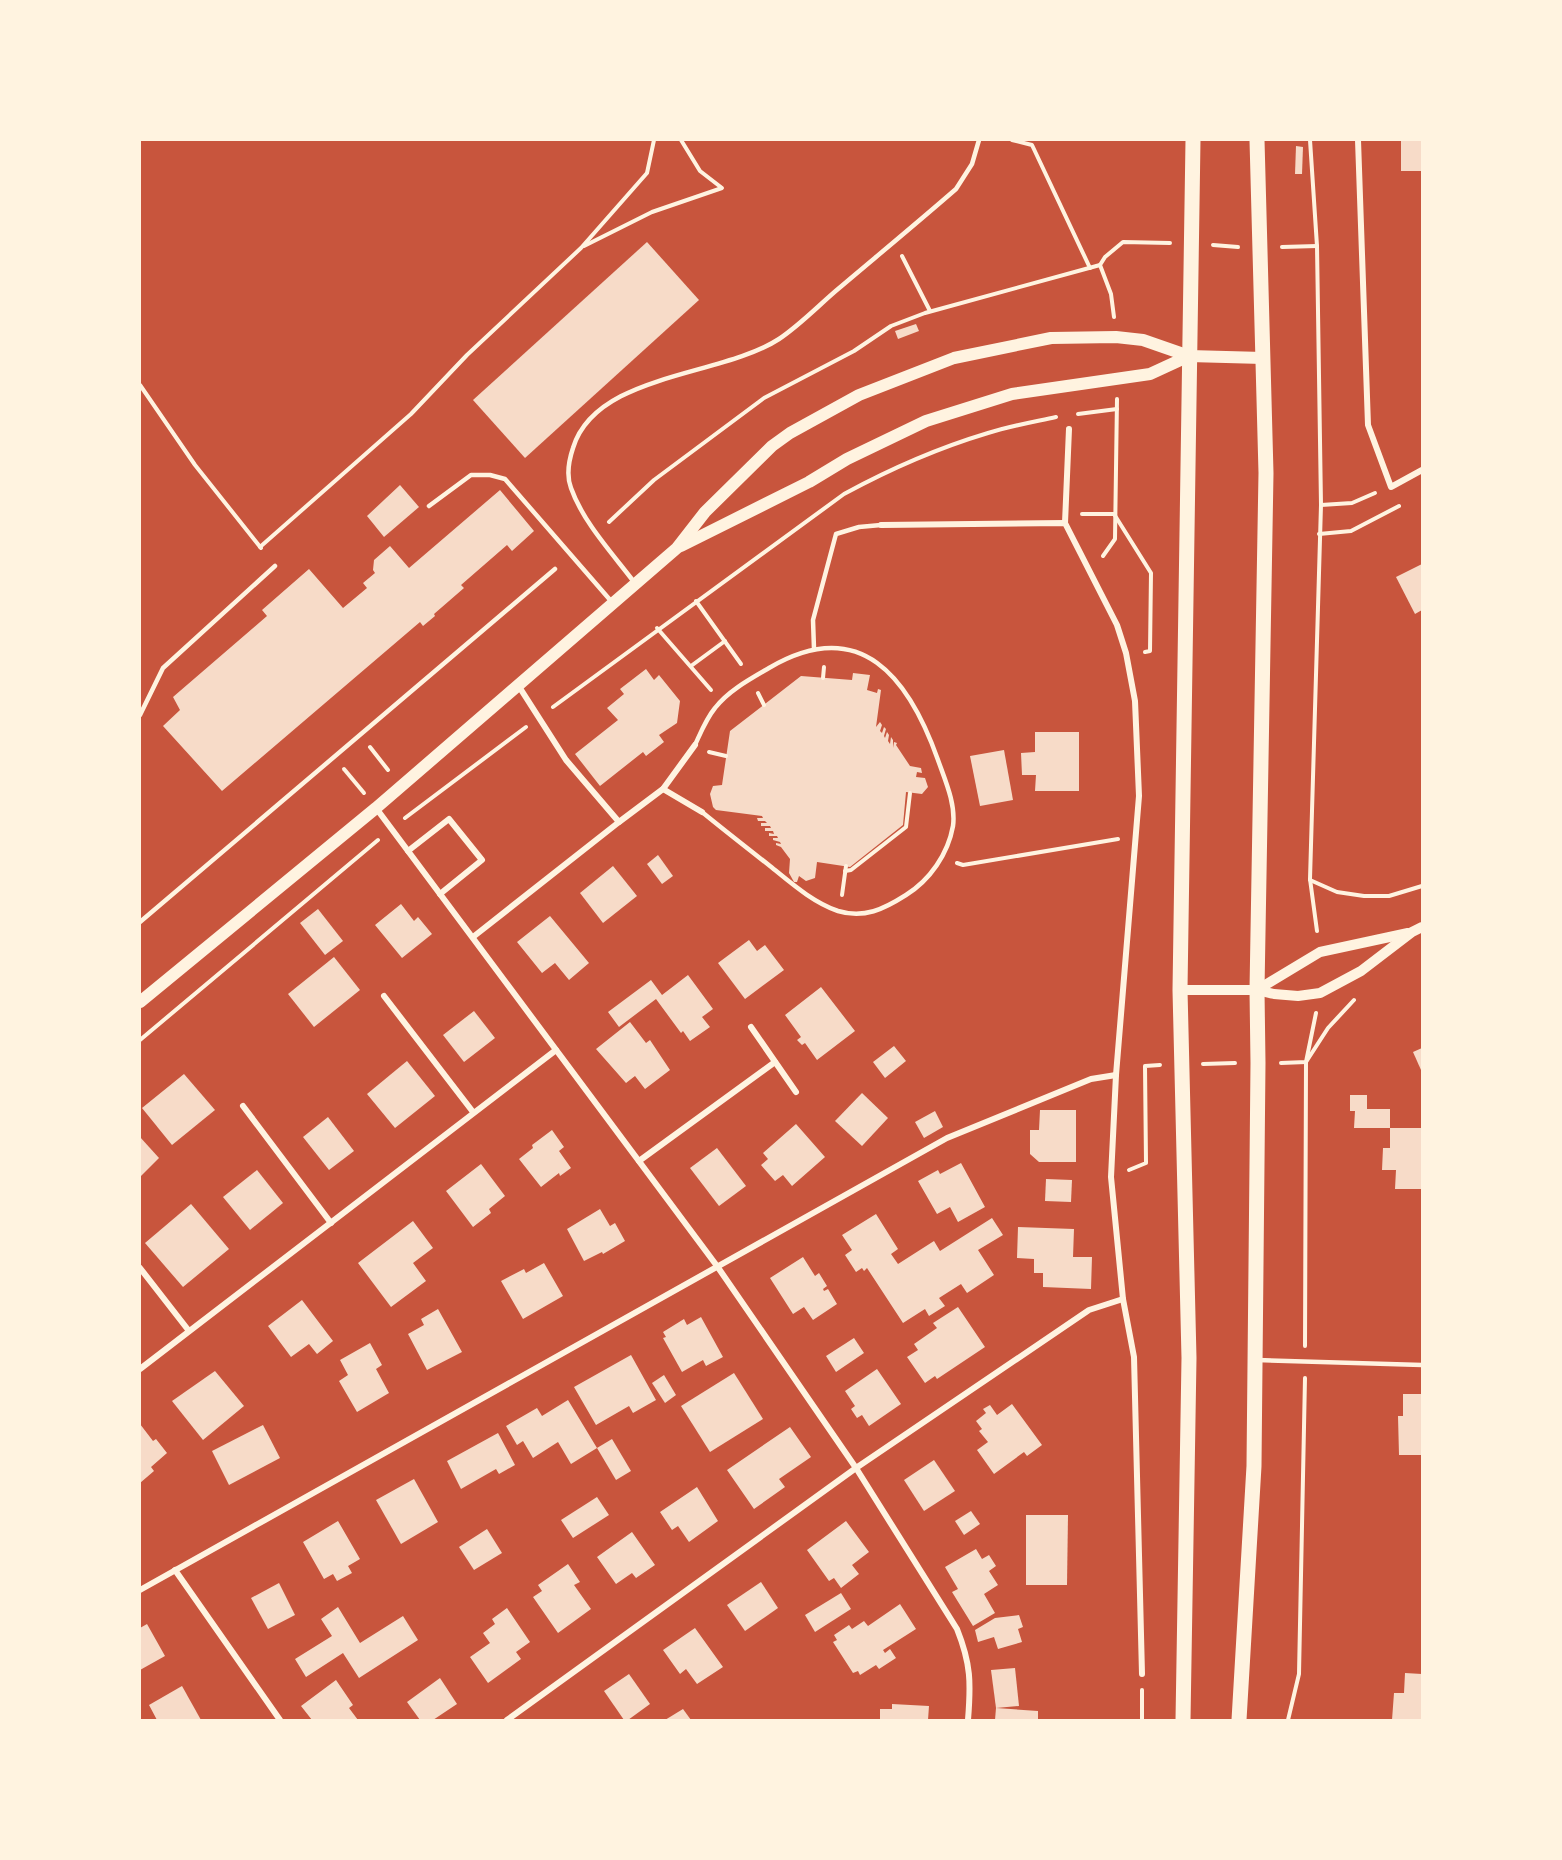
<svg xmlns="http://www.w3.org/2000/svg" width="1562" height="1860" viewBox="0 0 1562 1860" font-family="'IBM Plex Sans',sans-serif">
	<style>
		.building { fill: #f7dbc8 }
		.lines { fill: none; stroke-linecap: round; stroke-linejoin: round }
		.path { stroke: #fff3e0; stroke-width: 4 }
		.service { stroke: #fff3e0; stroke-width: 4.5 }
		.minor { stroke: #fff3e0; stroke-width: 6 }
		.tertiary { stroke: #fff3e0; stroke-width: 10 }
		.secondary { stroke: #fff3e0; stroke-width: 12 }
		.primary { stroke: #fff3e0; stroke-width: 15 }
	</style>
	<rect width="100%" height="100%" fill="#c8553d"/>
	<g class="building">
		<rect x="1401" y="140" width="21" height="31"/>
		<path d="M1296,146L1303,147L1302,174H1295Z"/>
		<path d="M647,242L699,300L525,458L473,400Z"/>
		<path d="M916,324L919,331L898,339L895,331Z"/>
		<path d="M400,485L419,507L384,537L367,516Z"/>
		<path d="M500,490L534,531L512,551L507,545L461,585L464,588L434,614L435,616L423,626L420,622L222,791L163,726L180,710L173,697L267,616L262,610L309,569L343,608L367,588L363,583L375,573L373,570L374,560L390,546L409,568Z"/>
		<path d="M1422,564V610L1415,614L1396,577Z"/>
		<path d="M646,669L654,680L659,675L680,701L677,723L659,735L664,742L646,756L643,752L600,786L575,754L618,720L607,708L624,694L620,689Z"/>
		<path d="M853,673L870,675L867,690L877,693L878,689L881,690L876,727L880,722L882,725L880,731L882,733L884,727L886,729L884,736L885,738L887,732L889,735L888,741L890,744L891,737L893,740V748L894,742L897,743L896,745L910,766L921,768L922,773L917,772L916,777L925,778L928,787L922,794L906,792L903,825L850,867L817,862L815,878L806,881L799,876L797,882H794L789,873L790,859L781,847L776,845V843L781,844L780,842L773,840V838H778L777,836H769V833L774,834L773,831H765V828H771L770,826H761V823H767L765,821H758L757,818H763L762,816L716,810L713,807L710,794L713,786L722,785L730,731L801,676L852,680Z"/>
		<path d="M1035,732H1079V791H1035L1036,775H1022L1021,753L1035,752Z"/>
		<path d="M1004,750L1013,800L980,806L970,756Z"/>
		<path d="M658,855L673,876L662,884L647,864Z"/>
		<path d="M613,866L637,896L603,923L580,893Z"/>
		<path d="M401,904L414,921L418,917L432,934L402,958L375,925Z"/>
		<path d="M318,909L343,941L325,955L300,923Z"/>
		<path d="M550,916L589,963L569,980L555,963L542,973L517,942Z"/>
		<path d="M749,940L757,951L765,945L784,970L745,999L718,963Z"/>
		<path d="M334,957L360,990L314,1027L288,994Z"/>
		<path d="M688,975L713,1009L702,1017L710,1027L690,1041L683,1031L681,1033L656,999L619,1027L608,1012L651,980L662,995Z"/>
		<path d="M821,987L855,1031L817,1060L805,1043L802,1045L797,1040L801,1037L785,1015Z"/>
		<path d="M474,1011L495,1038L464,1062L443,1035Z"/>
		<path d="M630,1022L646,1043L650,1040L670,1070L645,1089L635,1076L626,1083L596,1049Z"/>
		<path d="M894,1046L906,1061L885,1078L873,1062Z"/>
		<path d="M1422,1048V1070H1421L1413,1052Z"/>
		<path d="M407,1061L435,1096L395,1128L367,1094Z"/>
		<path d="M184,1074L215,1110L172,1145L142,1108Z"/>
		<path d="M862,1093L888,1118L862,1146L835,1121Z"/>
		<path d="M1350,1095H1367V1109H1390V1128H1354L1355,1111H1350Z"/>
		<path d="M1040,1110H1076V1162H1039L1030,1154V1130H1039Z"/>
		<path d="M935,1111L943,1127L924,1138L915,1122Z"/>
		<path d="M328,1117L354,1151L329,1170L303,1137Z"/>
		<path d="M796,1124L825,1157L792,1186L783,1175L775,1181L761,1165L768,1159L763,1153Z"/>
		<path d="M1390,1128H1422V1189H1395L1396,1170H1382L1383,1148H1390Z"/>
		<path d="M552,1130L564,1147L559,1151L571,1168L560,1176L559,1173L541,1187L519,1159L533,1148L532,1145Z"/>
		<path d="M140,1137L159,1158L140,1177Z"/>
		<path d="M717,1148L746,1186L719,1206L690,1168Z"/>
		<path d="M961,1163L985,1207L958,1222L950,1207L937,1214L918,1181L938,1170L940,1174Z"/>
		<path d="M481,1164L505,1196L489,1209L491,1213L473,1227L446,1191Z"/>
		<path d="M257,1170L283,1203L250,1230L223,1197Z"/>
		<path d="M1046,1179L1072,1180L1071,1202L1045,1201Z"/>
		<path d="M191,1204L229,1249L183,1287L145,1243Z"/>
		<path d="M600,1209L610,1226L615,1223L625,1241L603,1254L602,1252L584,1261L567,1229Z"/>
		<path d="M876,1214L898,1249L891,1254L898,1264L934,1241L940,1251L992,1218L1003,1235L978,1250L994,1275L967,1293L961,1284L939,1298L945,1306L929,1316L925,1309L903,1323L867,1268L864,1271L862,1268L856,1272L845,1255L852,1250L842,1235Z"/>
		<path d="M413,1221L433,1248L413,1263L426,1281L391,1307L358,1263Z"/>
		<path d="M1018,1227L1074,1229L1073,1257H1092L1091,1289L1043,1287V1273H1034V1259L1017,1258Z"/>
		<path d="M803,1257L815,1276L819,1273L827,1286L823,1289L824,1291L828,1289L837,1304L813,1320L804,1307L793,1314L770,1278Z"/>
		<path d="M544,1263L563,1296L523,1319L501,1281L524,1269L526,1273Z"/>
		<path d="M302,1300L333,1341L317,1354L309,1344L291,1357L268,1326Z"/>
		<path d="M958,1307L985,1347L937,1379L935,1376L925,1383L907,1357L918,1350L914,1344L937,1328L933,1323Z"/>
		<path d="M438,1309L462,1352L427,1370L408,1334L424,1325L421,1319Z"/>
		<path d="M701,1317L723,1357L706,1366L703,1360L682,1372L663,1338L666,1337L663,1332L684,1319L687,1325Z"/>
		<path d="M854,1338L864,1353L836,1372L826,1356Z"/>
		<path d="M370,1343L382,1365L376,1369L389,1393L357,1412L339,1381L348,1375L340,1360Z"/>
		<path d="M631,1355L656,1400L633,1413L629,1406L596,1425L574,1387Z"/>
		<path d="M877,1369L901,1404L869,1426L862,1415L857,1418L851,1409L855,1406L845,1391Z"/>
		<path d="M215,1371L244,1406L203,1440L172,1401Z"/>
		<path d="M734,1373L763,1419L710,1452L681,1406Z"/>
		<path d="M664,1375L676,1395L665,1403L652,1383Z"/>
		<path d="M1403,1394H1422V1455H1399L1398,1416H1403Z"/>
		<path d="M568,1400L597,1448L571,1464L558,1442L533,1458L523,1441L517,1445L506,1426L537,1408L542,1416Z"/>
		<path d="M1012,1404L1042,1445L1027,1456L1024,1452L994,1474L977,1450L988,1442L979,1431L982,1429L976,1421L986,1413L983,1409L990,1405L997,1415Z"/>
		<path d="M140,1424L153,1441L156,1439L167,1453L151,1467L154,1471L140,1483Z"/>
		<path d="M263,1425L280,1458L229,1485L212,1451Z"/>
		<path d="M790,1427L811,1457L779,1479L785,1487L754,1509L727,1470Z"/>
		<path d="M498,1433L515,1465L499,1474L496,1469L461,1489L447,1461Z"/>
		<path d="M612,1439L631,1471L616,1480L597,1448Z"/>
		<path d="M934,1460L955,1491L924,1511L904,1480Z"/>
		<path d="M414,1479L438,1522L401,1544L376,1500Z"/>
		<path d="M697,1487L718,1521L689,1542L678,1526L672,1530L660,1512Z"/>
		<path d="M597,1497L609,1515L573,1538L561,1520Z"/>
		<path d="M971,1511L980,1524L964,1535L955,1521Z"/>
		<path d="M1026,1515H1068L1067,1585H1026Z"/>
		<path d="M338,1521L360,1559L348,1566L352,1573L337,1581L333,1574L324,1579L303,1542Z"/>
		<path d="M846,1521L869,1552L852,1565L859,1574L841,1588L834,1578L829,1581L807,1550Z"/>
		<path d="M487,1529L502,1553L474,1570L459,1547Z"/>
		<path d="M632,1532L655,1565L636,1578L632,1573L616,1584L597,1557Z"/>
		<path d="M976,1549L982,1559L989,1555L996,1566L989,1571L998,1585L984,1594L995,1613L973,1626L952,1592L958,1589L945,1567Z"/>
		<path d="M568,1564L580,1582L574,1585L591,1609L558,1633L533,1597L542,1591L538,1585Z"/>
		<path d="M761,1582L778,1608L745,1631L727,1605Z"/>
		<path d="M279,1583L295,1615L268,1629L251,1598Z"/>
		<path d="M841,1593L851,1609L815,1632L805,1615Z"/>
		<path d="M900,1604L916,1629L883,1650L885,1653L890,1649L896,1658L879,1669L876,1665L860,1675L858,1671L853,1673L833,1642L837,1640L834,1635L849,1625L852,1629L864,1621L868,1626Z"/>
		<path d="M338,1607L360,1643L403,1616L418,1640L359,1678L343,1653L306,1677L295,1659L332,1636L321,1619Z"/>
		<path d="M507,1608L530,1642L516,1652L521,1659L488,1683L470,1657L490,1643L483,1633L495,1624L492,1619Z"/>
		<path d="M1019,1615L1023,1627L1018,1629L1022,1642L998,1649L994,1637L978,1642L975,1630L995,1618Z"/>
		<path d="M147,1624L165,1656L140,1670V1628Z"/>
		<path d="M695,1628L723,1667L697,1684L686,1669L680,1674L663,1650Z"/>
		<path d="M1015,1668L1019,1706L996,1708L991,1670Z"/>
		<path d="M1405,1673L1422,1674V1720H1392L1394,1693H1404Z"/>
		<path d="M629,1674L650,1704L628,1720H624L604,1691Z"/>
		<path d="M440,1678L457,1704L433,1720H420L407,1702Z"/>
		<path d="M336,1680L353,1705L349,1708L358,1720H312L301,1706Z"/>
		<path d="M182,1686L201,1720H157L149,1705Z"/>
		<path d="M892,1704L929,1706L928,1720H880V1709H892Z"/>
		<path d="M996,1708L1038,1711V1720H995Z"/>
		<path d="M683,1709L691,1720H665Z"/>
	</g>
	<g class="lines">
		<g class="path">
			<path d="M1012,140L1032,145L1090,268"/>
			<path d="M1310,140L1317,246L1321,505L1310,879L1317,931"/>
			<path d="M1213,245L1238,247"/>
			<path d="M584,246L652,212L722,188L700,171L681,140"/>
			<path d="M1282,247L1317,246"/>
			<path d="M902,256L930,311"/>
			<path d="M1114,317L1111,294L1100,265L1105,257L1123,242L1170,243"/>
			<path d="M140,385L195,465L261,548"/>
			<path d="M1078,414L1117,409"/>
			<path d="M1321,505L1352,503L1375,493"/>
			<path d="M1082,514H1114L1151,573L1150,651L1145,652"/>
			<path d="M609,522L654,480L764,398L854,351L891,326L925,313L1100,265"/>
			<path d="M1319,534L1351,531L1399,506"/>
			<path d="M260,547L411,414L467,355L581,248L647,173L654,140"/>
			<path d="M1103,556L1115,539L1117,399"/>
			<path d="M696,601L741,664"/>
			<path d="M657,628L711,690"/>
			<path d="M691,666L725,641"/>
			<path d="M823,678L824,667"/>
			<path d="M758,693L764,705"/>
			<path d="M553,707L844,494C890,469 938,448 988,433C1010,426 1033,422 1056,417"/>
			<path d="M370,747L388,770"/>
			<path d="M709,752L726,756"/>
			<path d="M344,769L364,793"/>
			<path d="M405,818L526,727"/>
			<path d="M957,863L963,865L1118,839"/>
			<path d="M845,871L851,870L906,827L910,793"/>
			<path d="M1310,880L1337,892L1364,896H1389L1422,886"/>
			<path d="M842,895L846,866"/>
			<path d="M140,1040L378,840"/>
			<path d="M1281,1063L1306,1062L1328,1028L1354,1000"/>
			<path d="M1203,1064L1235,1063"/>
			<path d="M1129,1170L1146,1163L1145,1066L1160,1065"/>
			<path d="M1305,1346L1306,1062L1316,1013"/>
			<path d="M1142,1720V1690"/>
			<path d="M1288,1720L1299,1674L1305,1378"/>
		</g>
		<g class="service">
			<path d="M429,506L471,475H490L505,479L611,601"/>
			<path d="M634,582C612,553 583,522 571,488C566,475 569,460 573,448C596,373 721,377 779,339C800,325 819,305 838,289C877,256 917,223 956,189L972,164L979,140"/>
			<path d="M814,649L813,620L836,534L859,527L881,525"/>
			<path d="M140,715L163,668L275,566"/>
			<path d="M695,745C701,732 706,719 715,708C728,691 750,679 769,668C861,614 909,678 938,760C945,780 956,804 953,826C948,854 930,880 906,895C884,909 864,919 838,911C812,902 790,882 770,866C747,848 724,830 702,812"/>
			<path d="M140,922L555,569"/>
			<path d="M1257,1360L1422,1365"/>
		</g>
		<g class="minor">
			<path d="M1358,140L1368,425L1391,487L1422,470"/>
			<path d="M1065,523L1069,429"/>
			<path d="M881,525L1065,523L1117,625L1126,653L1135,701L1139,796L1116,1075L1111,1177L1123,1299L1134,1357L1142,1674"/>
			<path d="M518,685L566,760L619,822"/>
			<path d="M663,789L702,812"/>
			<path d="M376,808L717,1266L856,1468L957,1629C971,1664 971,1683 968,1720"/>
			<path d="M408,851L449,819L482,860L440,894"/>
			<path d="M473,937L619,822L663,789L695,745"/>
			<path d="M384,996L473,1112"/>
			<path d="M751,1027L796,1092"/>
			<path d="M243,1106L331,1223"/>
			<path d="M639,1161L775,1062"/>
			<path d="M140,1268L189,1331"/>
			<path d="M140,1369L556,1050"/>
			<path d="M175,1570L280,1720"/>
			<path d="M140,1590L947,1138L1091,1079L1116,1075"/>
			<path d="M507,1720L856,1468L1089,1310L1123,1299"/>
		</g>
		<g class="tertiary">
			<path d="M1180,990H1257L1274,994L1298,996L1320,993L1361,971L1412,932L1422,927"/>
			<path d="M1257,990L1320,952L1408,933"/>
		</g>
		<g class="secondary">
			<path d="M681,546L809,482L847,459L926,421L1012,394L1150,374L1189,356"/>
			<path d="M140,1002L376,808L677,548L705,512L772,446L790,433L859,395L954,358L1051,338L1116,337L1143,340L1189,356L1263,358"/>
		</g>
		<g class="primary">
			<path d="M1183,1720L1189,1358L1180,990L1193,140"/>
			<path d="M1239,1720L1254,1466L1258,1063L1257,990L1266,473L1257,140"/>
		</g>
	</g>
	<rect width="1562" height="1860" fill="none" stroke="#fff3e0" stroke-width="282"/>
</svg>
